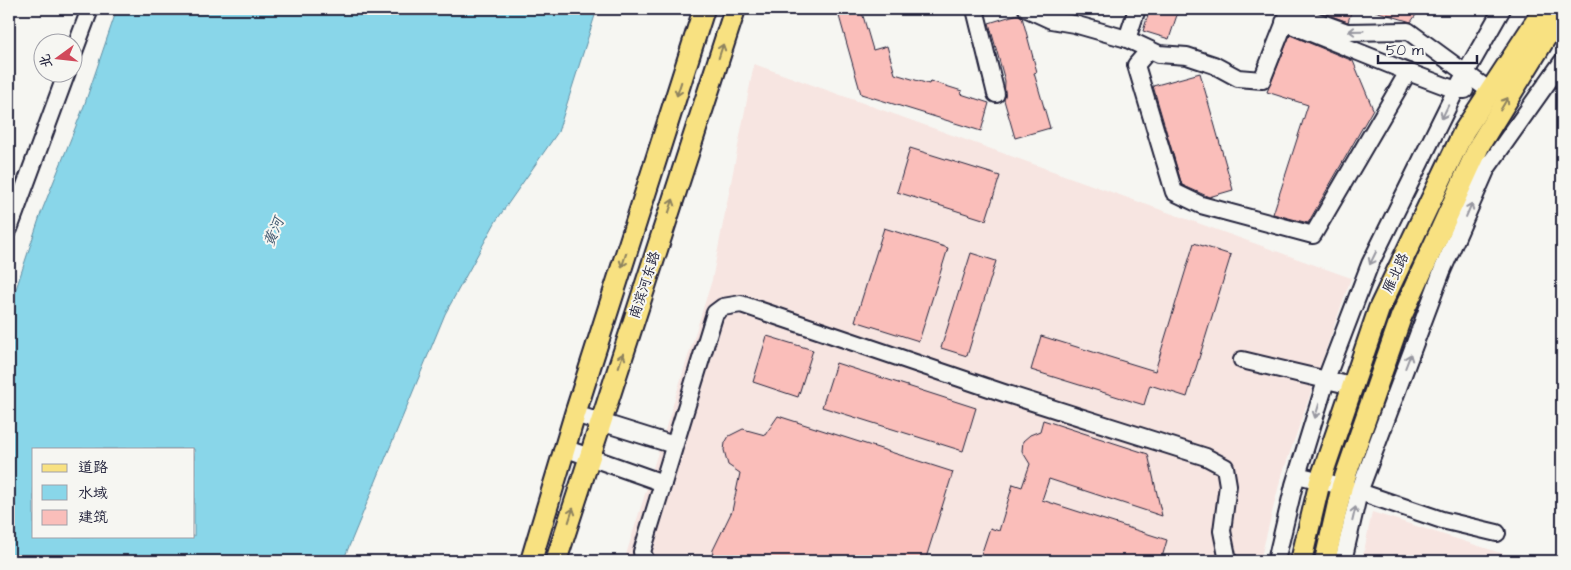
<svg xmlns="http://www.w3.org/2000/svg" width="1571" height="570" viewBox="0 0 1571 570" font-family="'Architects Daughter','LXGW WenKai TC',sans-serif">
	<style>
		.built { fill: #f7e5e1 }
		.water { fill: #89d6e9; stroke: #608ea3; fill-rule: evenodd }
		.building { fill: #fabeba; stroke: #22223b }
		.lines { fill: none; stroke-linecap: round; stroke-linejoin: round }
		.minor-casing { stroke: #22223b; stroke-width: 20 }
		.major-casing { stroke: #22223b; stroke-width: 24 }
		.minor { stroke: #f6f6f2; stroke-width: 16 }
		.major { stroke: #f8e181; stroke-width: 20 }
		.oneway { stroke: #9797a0 }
		.oneway2 { stroke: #8d825e }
		.labels { text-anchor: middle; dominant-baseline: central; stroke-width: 4; stroke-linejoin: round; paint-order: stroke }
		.street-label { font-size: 14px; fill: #22223b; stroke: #f6f6f2 }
		.water-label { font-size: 15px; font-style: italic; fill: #41586f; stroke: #f6f6f2 }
	</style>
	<rect width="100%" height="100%" fill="#f6f6f2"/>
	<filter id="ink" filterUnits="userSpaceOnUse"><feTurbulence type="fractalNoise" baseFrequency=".02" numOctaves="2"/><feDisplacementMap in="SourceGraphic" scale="10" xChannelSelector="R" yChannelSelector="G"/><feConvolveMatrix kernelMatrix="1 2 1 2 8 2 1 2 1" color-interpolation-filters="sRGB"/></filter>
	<g filter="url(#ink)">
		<g class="built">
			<path d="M754,64L1351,278L1280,481L1260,561H624L712,280Z"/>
			<path d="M1372,512L1526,561H1362Z"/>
		</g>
		<path class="water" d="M117,9H597L558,132L496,221L445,314L343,561H9V310L41,213L84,106ZM34,449H194V536H34Z"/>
		<g class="building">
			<path d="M837,9H861L873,50L887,46L895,74L929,84L930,81L962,91L961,94L989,103L981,131L861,94Z"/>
			<path d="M1150,9H1179L1169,39L1143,31Z"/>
			<path d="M1312,9H1352L1348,22Z"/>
			<path d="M1376,9H1420L1411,22L1375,11Z"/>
			<path d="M1018,14L1022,17L1037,72L1034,73L1050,128L1015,138L1004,100L1005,81L989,23Z"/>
			<path d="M1290,35L1353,61L1373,109L1308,223L1273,214L1308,105L1267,92Z"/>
			<path d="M1200,73L1233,190L1209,197L1182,185L1153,86Z"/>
			<path d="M910,148L1000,176L986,220L897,192Z"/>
			<path d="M884,228L948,248L919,341L855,321Z"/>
			<path d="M1194,243L1231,255L1187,397L1150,385L1144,405L1031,370L1041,336L1155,371Z"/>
			<path d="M971,253L996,261L967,356L941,348Z"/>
			<path d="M767,336L813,350L798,397L753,382Z"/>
			<path d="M836,363L976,408L963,451L822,407Z"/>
			<path d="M778,416L953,472L925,561H712L713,550L732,511L740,473L728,465L724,450L725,443L729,436L743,429L765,435Z"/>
			<path d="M1043,420L1148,454L1162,516L1049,479L1042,500L1167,540L1161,561H979L990,528L999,531L1013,484L1022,487L1030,464L1022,451L1023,441L1030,435L1040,431Z"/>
		</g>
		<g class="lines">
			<g class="minor-casing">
				<g id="minor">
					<path d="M975,9L996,94"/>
					<path d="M1027,9L1051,20L1074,24L1127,39L1159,54L1187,56L1214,65L1238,78L1262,80L1290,9"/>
					<path d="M1289,11L1347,32L1408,31L1490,91"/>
					<path d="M1284,22L1408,72L1456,90H1465"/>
					<path d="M1127,39L1137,9"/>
					<path d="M1149,50L1136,65L1174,192L1201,205L1313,235L1408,72"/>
					<path d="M72,57L90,9"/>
					<path d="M9,229L67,72"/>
					<path d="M1242,360L1352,386"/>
					<path d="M575,414L674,445"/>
					<path d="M564,448L663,483"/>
					<path d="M1297,475L1342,486L1442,520L1497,533"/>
					<path d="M646,561L642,552L715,313L723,307L741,304L1004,393L1206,457L1225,467L1228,485L1222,531L1228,561"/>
					<path d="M1276,561L1294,485L1329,371L1370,264L1456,90L1502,9"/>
					<path d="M1343,561L1359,492L1442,271L1487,168L1562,62"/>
				</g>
			</g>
			<g class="major-casing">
				<g id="major">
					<path d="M531,561L575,414L704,9"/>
					<path d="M556,561L735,9"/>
					<path d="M1301,561L1320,481L1379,309L1464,131L1544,9"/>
					<path d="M1325,561L1342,486L1401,317L1480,144L1562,11"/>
				</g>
			</g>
			<use href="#minor" class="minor"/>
			<use href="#major" class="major"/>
		</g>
		<defs><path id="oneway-shaft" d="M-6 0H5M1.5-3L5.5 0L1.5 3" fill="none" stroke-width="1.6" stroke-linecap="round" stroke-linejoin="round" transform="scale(1.25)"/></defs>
		<g class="oneway">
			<use href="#oneway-shaft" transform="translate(1356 31) rotate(179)"/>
			<use href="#oneway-shaft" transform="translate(1445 112) rotate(116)"/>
			<use href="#oneway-shaft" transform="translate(1469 210) rotate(-67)"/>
			<use href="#oneway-shaft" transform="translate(1373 258) rotate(116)"/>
			<use href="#oneway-shaft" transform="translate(1408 361) rotate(-69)"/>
			<use href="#oneway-shaft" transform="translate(1317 411) rotate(107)"/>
			<use href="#oneway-shaft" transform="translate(1354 514) rotate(-77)"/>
		</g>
		<g class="oneway2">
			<use href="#oneway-shaft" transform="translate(721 51) rotate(-72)"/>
			<use href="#oneway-shaft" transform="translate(679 89) rotate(108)"/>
			<use href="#oneway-shaft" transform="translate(1504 104) rotate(-59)"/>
			<use href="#oneway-shaft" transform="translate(671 206) rotate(-72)"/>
			<use href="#oneway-shaft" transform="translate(624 260) rotate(108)"/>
			<use href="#oneway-shaft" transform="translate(621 360) rotate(-72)"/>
			<use href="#oneway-shaft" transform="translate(571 515) rotate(-72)"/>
		</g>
	</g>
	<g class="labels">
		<g class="street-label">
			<text transform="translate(1396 273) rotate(-65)">雁北路</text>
			<text transform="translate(645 285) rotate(-72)">南滨河东路</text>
		</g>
		<g class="water-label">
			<text transform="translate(274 232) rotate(-68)">黄河</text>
		</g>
	</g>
	<rect width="1571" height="570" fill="none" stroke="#f6f6f2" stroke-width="30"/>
	<rect x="15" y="15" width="1541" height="540" fill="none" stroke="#22223b" stroke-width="2" filter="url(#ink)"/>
	<rect x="32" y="448" width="162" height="90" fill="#f6f6f2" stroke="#a1a1a9"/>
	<rect x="42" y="464" width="25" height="8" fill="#f8e181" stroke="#a1a1a9"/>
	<text x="78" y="472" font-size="15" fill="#22223b">道路</text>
	<rect x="42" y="485" width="25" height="15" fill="#89d6e9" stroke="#a1a1a9"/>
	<text x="78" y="498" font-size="15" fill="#22223b">水域</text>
	<rect x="42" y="510" width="25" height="15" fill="#fabeba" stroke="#a1a1a9"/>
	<text x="78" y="522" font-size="15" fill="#22223b">建筑</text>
	<g transform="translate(58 58) rotate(255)"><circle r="24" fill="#f6f6f2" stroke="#a1a1a9"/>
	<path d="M0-4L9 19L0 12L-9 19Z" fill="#d1495b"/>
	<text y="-8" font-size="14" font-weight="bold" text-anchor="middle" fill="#22223b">北</text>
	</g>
	<path d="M1378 55v8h99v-8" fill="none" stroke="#22223b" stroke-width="2.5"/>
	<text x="1386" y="55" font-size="15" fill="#22223b" stroke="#f6f6f2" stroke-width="4" paint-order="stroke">50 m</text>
</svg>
